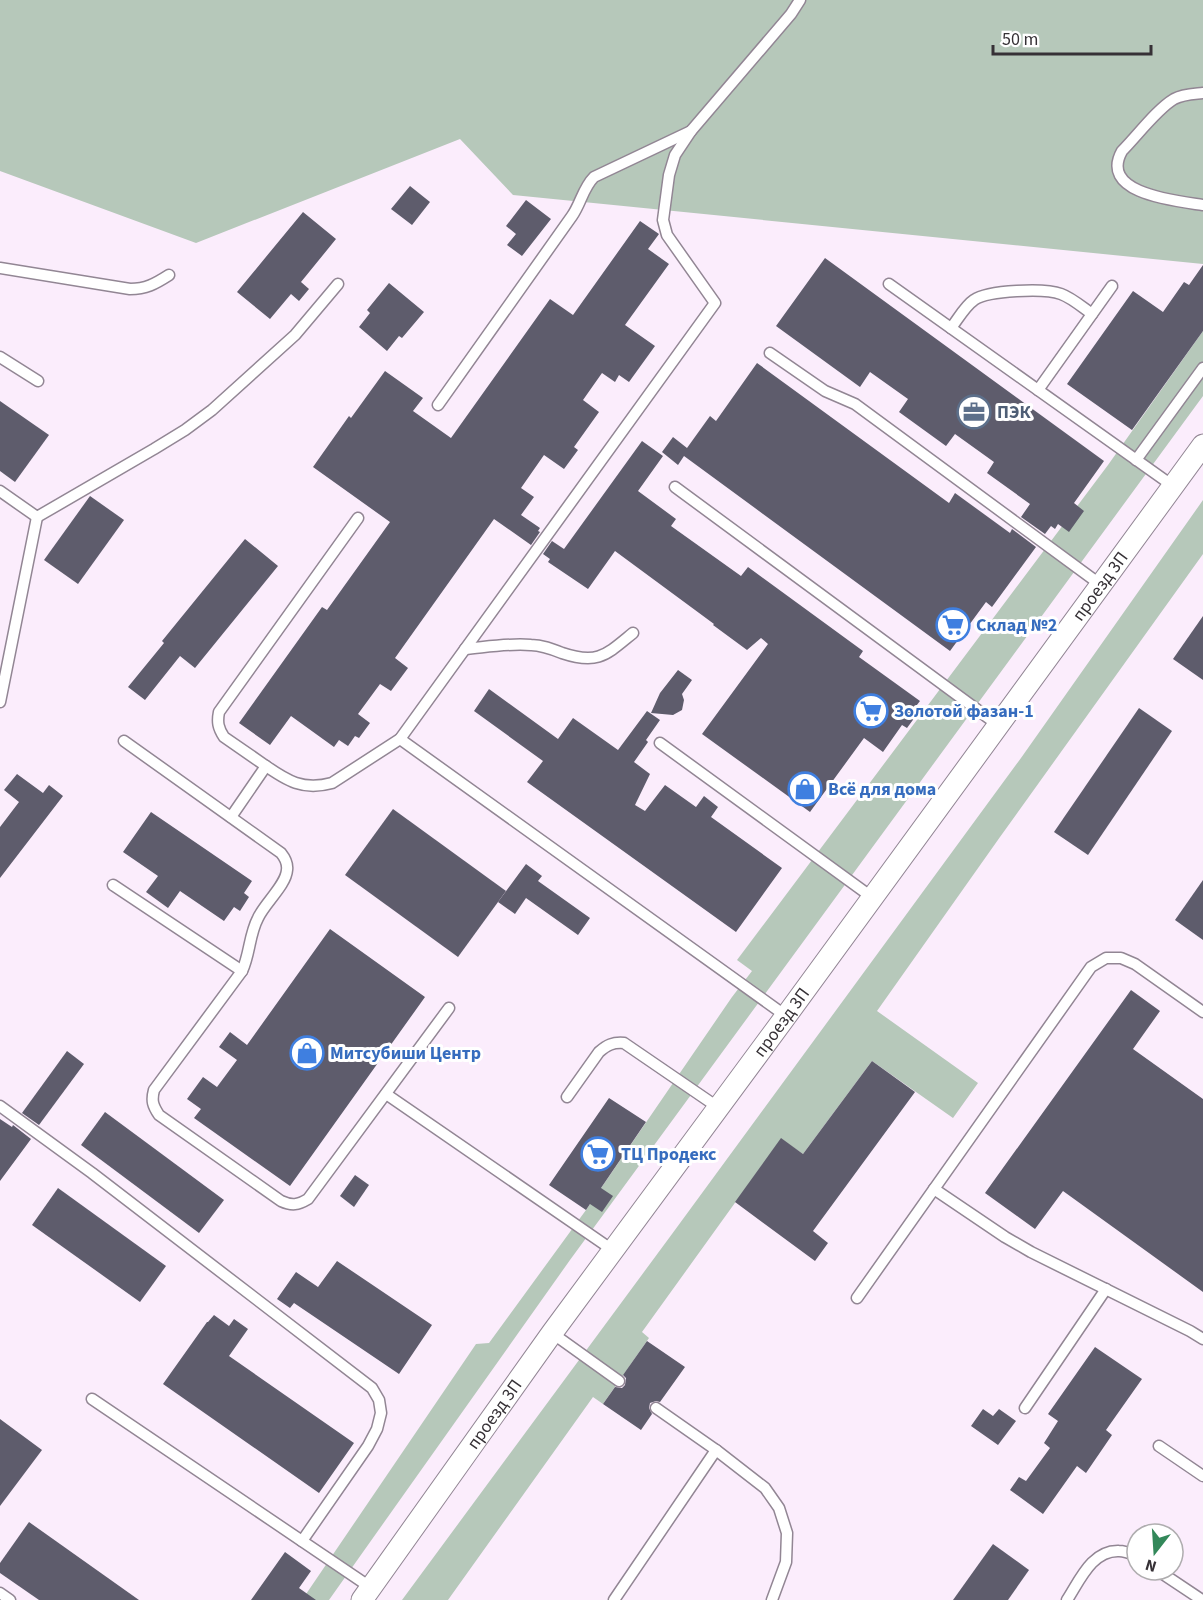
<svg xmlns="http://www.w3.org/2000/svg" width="1203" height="1600" viewBox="0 0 1203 1600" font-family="'Source Sans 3',sans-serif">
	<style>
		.green { fill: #b6c8ba }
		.building { fill: #5e5c6c }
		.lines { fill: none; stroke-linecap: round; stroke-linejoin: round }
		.lane-casing { stroke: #928694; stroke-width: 13 }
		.street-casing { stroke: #928694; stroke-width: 23 }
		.lane { stroke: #fff; stroke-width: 10 }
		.street { stroke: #fff; stroke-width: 21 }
		.labels { text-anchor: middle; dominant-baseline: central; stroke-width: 6; stroke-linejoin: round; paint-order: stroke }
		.service-label { font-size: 18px; font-weight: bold; fill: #4e5e75; stroke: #fff; text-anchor: start }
		.street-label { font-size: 18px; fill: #363136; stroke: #fff }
		.shop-label { font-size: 18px; font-weight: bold; fill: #366cbe; stroke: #fff; text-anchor: start }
	</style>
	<rect width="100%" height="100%" fill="#fbedfc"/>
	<g class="green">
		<path d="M0,0H1203V264L513,195L460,139L196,243L0,171Z"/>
		<path d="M1203,331V396L570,1260L329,1600H302L476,1344L489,1343L586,1210L732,997L752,971L737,960L1108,465Z"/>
		<path d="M1203,500V554L1000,837L877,1011L978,1083L953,1118L872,1061L803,1154L781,1139L642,1332L649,1338L603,1404L593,1397L448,1600H402L672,1234L1021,758Z"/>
	</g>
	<g class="building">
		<path d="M410,186L430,202L412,225L391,209Z"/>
		<path d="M526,200L551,219L522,256L507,245L516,234L506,226Z"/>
		<path d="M303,212L336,239L301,282L309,289L299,301L291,294L270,319L237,292Z"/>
		<path d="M640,221L659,234L648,249L669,264L625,325L655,346L629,382L619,375L615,382L602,373L583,400L599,412L574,447L578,450L564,469L544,455L521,488L534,497L521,515L540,528L538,531L540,532L531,545L494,519L395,658L408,668L391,691L380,684L358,714L370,723L359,738L355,736L348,746L339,740L334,747L291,716L270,745L239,723L322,607L327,610L390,522L313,467L349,416L351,418L385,371L423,398L413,411L451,438L550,299L573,315Z"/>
		<path d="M825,258L1104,461L1074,503L1084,511L1069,532L1058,524L1055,529L1051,526L1045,534L1021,517L1030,504L987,473L994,462L955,434L946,446L899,412L908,399L870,372L860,387L776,326Z"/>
		<path d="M1203,265V331L1132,430L1067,384L1133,291L1163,312L1184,282L1189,285Z"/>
		<path d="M389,283L424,312L402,338L399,336L387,351L359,327L370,313L367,310Z"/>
		<path d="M757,363L949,503L955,493L1010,533L1012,529L1036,547L992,607L986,602L950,651L684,456L678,465L662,452L673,437L687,448L710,416L716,421Z"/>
		<path d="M0,401L49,435L15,482L0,471Z"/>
		<path d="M642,441L663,456L638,491L676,519L671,526L741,576L748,567L863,651L859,657L920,701L913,710L918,713L907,728L902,725L883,752L864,738L810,812L702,734L768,644L761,638L747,650L713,625L714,624L615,551L588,589L548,562L550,559L543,554L552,541L564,549Z"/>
		<path d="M90,496L124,520L78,584L44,560Z"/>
		<path d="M245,539L278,566L195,668L180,656L145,700L128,687L164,643L162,641Z"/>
		<path d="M1203,616V680L1173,659Z"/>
		<path d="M678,670L692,680L682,694L684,700L682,710L673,715L651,713L660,693Z"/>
		<path d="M489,689L558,739L573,718L618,750L647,711L660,720L646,740L648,742L634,762L650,774L635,805L645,811L665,785L696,807L704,796L718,807L711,817L782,868L736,932L527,782L543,761L474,711Z"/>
		<path d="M1139,708L1172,731L1088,855L1054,832Z"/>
		<path d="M17,774L43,793L49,785L63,796L0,878V827L19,802L4,790Z"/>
		<path d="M393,809L506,891L458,957L345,875Z"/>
		<path d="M151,812L252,881L244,893L249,897L240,911L234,907L224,921L180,891L168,908L146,892L158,876L123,852Z"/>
		<path d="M526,864L542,876L538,881L590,918L578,935L526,898L515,914L498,902Z"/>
		<path d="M1203,880V940L1175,920Z"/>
		<path d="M330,929L425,997L290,1186L194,1118L201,1109L187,1099L203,1077L217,1087L237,1060L219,1047L230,1032L247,1045Z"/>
		<path d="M1131,990L1160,1011L1133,1049L1203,1099V1292L1063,1191L1035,1229L985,1193Z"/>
		<path d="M67,1051L84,1064L39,1125L22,1113Z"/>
		<path d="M872,1061L915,1092L813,1231L828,1243L815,1261L735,1202L781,1138L803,1154Z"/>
		<path d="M609,1098L646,1122L601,1188L613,1196L602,1212L590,1204L586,1210L549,1185Z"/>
		<path d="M105,1112L224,1200L199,1233L81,1145Z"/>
		<path d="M0,1119L12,1127L13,1125L31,1139L0,1181Z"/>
		<path d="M355,1175L369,1185L354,1207L340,1196Z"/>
		<path d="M58,1188L166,1266L140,1302L32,1225Z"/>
		<path d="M337,1261L432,1325L399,1374L294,1303L290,1308L277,1299L296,1272L318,1287Z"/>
		<path d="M214,1315L229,1326L234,1319L248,1329L229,1356L354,1443L319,1493L163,1384L207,1322H208Z"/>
		<path d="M647,1341L685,1367L660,1402L656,1401L650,1403L649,1408L652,1414L641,1430L603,1404L615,1387L622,1388L625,1385L626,1378L623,1375Z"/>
		<path d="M1095,1347L1142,1379L1106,1430L1112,1435L1086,1473L1077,1466L1043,1514L1010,1490L1019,1477L1026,1481L1050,1448L1044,1443L1058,1421L1048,1414Z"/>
		<path d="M983,1409L993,1416L999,1409L1016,1421L998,1445L971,1426Z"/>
		<path d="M0,1419L42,1450L0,1506Z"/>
		<path d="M29,1522L139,1600H39L0,1573V1563Z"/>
		<path d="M993,1544L1029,1570L1008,1600H953Z"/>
		<path d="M285,1552L311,1571L299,1588L316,1600H251Z"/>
	</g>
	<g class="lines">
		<g class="lane-casing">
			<g id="lane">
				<path d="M1203,93C1194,94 1183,94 1174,99C1157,109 1137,136 1122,151C1098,194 1177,201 1203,205"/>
				<path d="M0,268L130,289C146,289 155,284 169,275"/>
				<path d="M889,284L1173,486"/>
				<path d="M951,328C958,319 965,306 974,300C988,290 1045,288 1061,294C1072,298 1082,307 1092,314"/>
				<path d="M770,353L825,391L855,404L1101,585"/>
				<path d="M0,357L38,381"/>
				<path d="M1038,390L1112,286"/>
				<path d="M438,405L572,216C581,203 583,188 594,177L691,131"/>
				<path d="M1136,460L1203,368"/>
				<path d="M675,487L998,725"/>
				<path d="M0,491L37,517L154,449L185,430L212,410L295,335L338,284"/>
				<path d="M358,518L219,712C217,722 218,728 224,737C237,746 250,755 263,764C287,781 303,791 332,783L400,739L715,303L667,235L663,220L669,175L675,155L691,131L791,14L800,0"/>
				<path d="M465,649C487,647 509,643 531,645C542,645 552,649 562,653C598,665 606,655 633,633"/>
				<path d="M0,702L37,517"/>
				<path d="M400,739L786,1016"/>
				<path d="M124,741L281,853C285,858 288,863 287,870C286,885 265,903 258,918C249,935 250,954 242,971L154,1090C151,1101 153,1106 159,1115L281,1201C292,1206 298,1205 308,1199L449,1008"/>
				<path d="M660,743L873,898"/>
				<path d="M231,817L266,766"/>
				<path d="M113,885L242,971"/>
				<path d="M386,1094L614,1251"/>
				<path d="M567,1097L599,1052C607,1045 613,1042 624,1043L719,1108"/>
				<path d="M0,1106L92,1173L372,1388L379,1400L381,1413L377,1429L368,1446L302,1541"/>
				<path d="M934,1189L1005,1237L1031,1252L1190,1331L1203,1339"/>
				<path d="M857,1298L1091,967L1106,958H1121L1135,964L1203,1012"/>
				<path d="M552,1333L619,1381"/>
				<path d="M92,1399L370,1587"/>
				<path d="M656,1408L716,1450L765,1488L779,1508L787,1533L786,1562L772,1600"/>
				<path d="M1025,1408L1106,1289"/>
				<path d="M1159,1446L1203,1476"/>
				<path d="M1157,1570L1202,1600"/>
				<path d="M0,1593L10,1600"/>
				<path d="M614,1600L716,1450"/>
				<path d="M1067,1600C1080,1580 1092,1550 1119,1551C1125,1551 1132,1554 1137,1556"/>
			</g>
		</g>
		<g class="street-casing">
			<g id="street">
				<path id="s1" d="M362,1600L552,1333L786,1016L1203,445"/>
			</g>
		</g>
		<use href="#lane" class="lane"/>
		<use href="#street" class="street"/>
	</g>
	<defs>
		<g id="office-ring" transform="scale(1.725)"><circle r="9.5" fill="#fff" stroke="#5c6f8a" stroke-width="1.5"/><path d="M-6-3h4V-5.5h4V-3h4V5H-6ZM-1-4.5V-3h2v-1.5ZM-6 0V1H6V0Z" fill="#5c6f8a"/></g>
		<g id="supermarket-ring" transform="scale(1.725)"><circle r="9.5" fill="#fff" stroke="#3f7fe0" stroke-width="1.5"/><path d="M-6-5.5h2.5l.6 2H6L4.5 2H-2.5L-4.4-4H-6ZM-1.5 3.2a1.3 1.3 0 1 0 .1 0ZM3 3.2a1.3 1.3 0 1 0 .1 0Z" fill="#3f7fe0"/></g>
		<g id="shop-ring" transform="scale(1.725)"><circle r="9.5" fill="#fff" stroke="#3f7fe0" stroke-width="1.5"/><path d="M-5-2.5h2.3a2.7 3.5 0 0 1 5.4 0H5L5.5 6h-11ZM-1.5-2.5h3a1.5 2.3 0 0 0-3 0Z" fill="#3f7fe0"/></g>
	</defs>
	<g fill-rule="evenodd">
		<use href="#office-ring" x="974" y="412"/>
		<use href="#supermarket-ring" x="953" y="625"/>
		<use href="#supermarket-ring" x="871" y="711"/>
		<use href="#shop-ring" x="805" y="789"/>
		<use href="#shop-ring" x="307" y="1053"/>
		<use href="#supermarket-ring" x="598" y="1154"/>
	</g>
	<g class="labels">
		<g class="service-label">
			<text x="997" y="412">ПЭК</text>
		</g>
		<g class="street-label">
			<text stroke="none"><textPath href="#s1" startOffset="1254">проезд 3П</textPath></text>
			<text stroke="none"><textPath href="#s1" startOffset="714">проезд 3П</textPath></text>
			<text stroke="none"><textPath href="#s1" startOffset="228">проезд 3П</textPath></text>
		</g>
		<g class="shop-label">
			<text x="976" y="625">Склад №2</text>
			<text x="894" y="711">Золотой фазан-1</text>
			<text x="828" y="789">Всё для дома</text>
			<text x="330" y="1053">Митсубиши Центр</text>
			<text x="621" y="1154">ТЦ Продекс</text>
		</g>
	</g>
	<g transform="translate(1155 1552) rotate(197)"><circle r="28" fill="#ffffff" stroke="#afadaf" stroke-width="1.5"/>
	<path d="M0-4.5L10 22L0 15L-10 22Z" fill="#33885a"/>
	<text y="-9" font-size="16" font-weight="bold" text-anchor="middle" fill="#363136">N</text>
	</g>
	<path d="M993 45v9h158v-9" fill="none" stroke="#363136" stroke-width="3"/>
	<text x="1002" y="45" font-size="18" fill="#363136" stroke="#ffffff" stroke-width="4.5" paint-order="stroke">50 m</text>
</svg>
